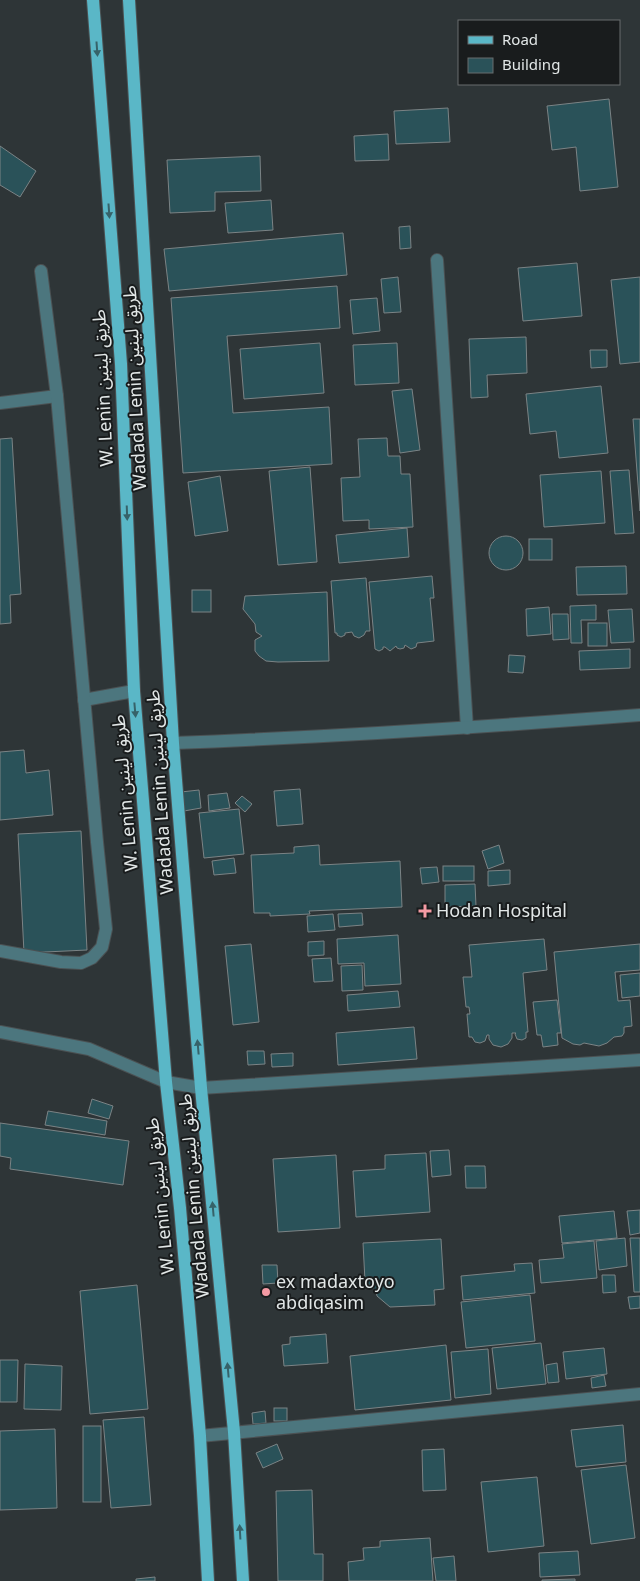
<svg xmlns="http://www.w3.org/2000/svg" width="640" height="1581" viewBox="0 0 640 1581" font-family="Georgia,'Noto Sans Arabic',serif">
	<style>
		.building { fill: #2a5259; stroke: #7b8385 }
		.lines { fill: none; stroke-linecap: round; stroke-linejoin: round }
		.minor-casing { stroke: #4b5153; stroke-width: 14 }
		.major-casing { stroke: #4b5153; stroke-width: 14 }
		.minor { stroke: #4c767e; stroke-width: 12 }
		.major { stroke: #5ab7c7; stroke-width: 12 }
		.oneway { fill: #366269 }
		.poi-dot { fill: #f49aa3; stroke: #191c1d; stroke-width: 2 }
		.labels { text-anchor: middle; dominant-baseline: central; stroke-width: 4; stroke-linejoin: round; paint-order: stroke }
		.street-label { font-size: 18px; fill: #e2e7e7; stroke: #191c1d }
		.poi-label { font-size: 18px; fill: #e2e7e7; stroke: #191c1d; text-anchor: start }
	</style>
	<rect width="100%" height="100%" fill="#2e3537"/>
	<g class="building">
		<path d="M609,99L618,187L580,191L576,147L552,150L547,106Z"/>
		<path d="M448,108L450,142L396,144L394,111Z"/>
		<path d="M388,134L389,160L355,161L354,136Z"/>
		<path d="M0,146L36,171L20,197L0,185Z"/>
		<path d="M260,156L261,191L215,192V211L170,213L167,160Z"/>
		<path d="M271,200L273,230L228,233L225,203Z"/>
		<path d="M410,226L411,248L400,249L399,227Z"/>
		<path d="M343,233L347,275L169,291L164,249Z"/>
		<path d="M577,263L582,316L523,321L518,268Z"/>
		<path d="M398,277L401,312L384,313L381,279Z"/>
		<path d="M640,277V362L620,364L611,280Z"/>
		<path d="M337,286L340,328L227,336L233,413L329,407L332,464L183,473L171,298Z"/>
		<path d="M377,298L380,331L353,334L350,300Z"/>
		<path d="M526,337L527,373L487,375L488,397L471,398L469,339Z"/>
		<path d="M320,343L324,393L244,399L240,349Z"/>
		<path d="M397,343L399,383L355,385L353,345Z"/>
		<path d="M590,350H607V367L591,368Z"/>
		<path d="M601,386L608,453L559,458L556,431L530,434L526,394Z"/>
		<path d="M412,389L420,450L400,453L392,391Z"/>
		<path d="M633,419H640V511Z"/>
		<path d="M12,438L21,594L10,595L11,623L0,624V439Z"/>
		<path d="M387,438L388,456H400L401,474H410L413,527L369,529V520L343,521L341,478L360,477L358,439Z"/>
		<path d="M310,467L317,562L278,565L269,471Z"/>
		<path d="M629,470L634,533L615,534L610,471Z"/>
		<path d="M601,471L605,523L544,527L540,475Z"/>
		<path d="M220,476L228,531L195,536L188,482Z"/>
		<path d="M407,528L409,557L339,563L336,535Z"/>
		<circle cx="506" cy="553" r="17"/>
		<rect x="529" y="539" width="23" height="21"/>
		<path d="M626,566L627,594L577,595L576,567Z"/>
		<path d="M432,576L434,598H430L434,641L417,643L416,647L411,649L405,645L404,648L400,649L397,648L396,646L390,651L385,647H383V649L379,651L375,649L369,582Z"/>
		<path d="M366,578L370,631H366L364,635L359,638L354,636L352,632L345,633V635L341,637L337,635V633H335L331,581Z"/>
		<rect x="192" y="590" width="19" height="22"/>
		<path d="M327,592L329,661L278,662L266,661L259,656L255,651V640L262,636L256,632L255,624L243,609L245,596Z"/>
		<path d="M596,605V620H581L582,643H571L570,606Z"/>
		<path d="M549,607L551,634L527,636L526,609Z"/>
		<path d="M632,609L634,642L611,643L608,610Z"/>
		<path d="M552,614H568L569,639L553,640Z"/>
		<rect x="588" y="623" width="19" height="23"/>
		<path d="M630,649V668L580,670L579,651Z"/>
		<path d="M509,655L525,656L523,673L508,672Z"/>
		<path d="M24,750L26,773L49,770L53,815L0,820V752Z"/>
		<path d="M300,789L303,824L277,826L274,791Z"/>
		<path d="M199,790L201,808L184,811L181,792Z"/>
		<path d="M227,793L230,808L209,811L208,795Z"/>
		<path d="M242,796L252,804L245,812L235,803Z"/>
		<path d="M239,809L244,854L204,858L199,813Z"/>
		<path d="M81,831L87,950L24,953L18,834Z"/>
		<path d="M319,845L320,865L400,861L402,907L309,911L310,914L270,916V913H254L251,855L294,853V847Z"/>
		<path d="M499,845L504,863L488,869L482,851Z"/>
		<path d="M234,858L236,873L214,875L212,861Z"/>
		<rect x="443" y="866" width="31" height="15"/>
		<path d="M437,867L439,882L422,884L420,868Z"/>
		<path d="M510,870V884L488,886V871Z"/>
		<path d="M475,884L476,906L445,907V885Z"/>
		<path d="M362,913L363,925L339,927L338,914Z"/>
		<path d="M333,914L335,930L308,932L307,916Z"/>
		<path d="M398,935L401,984L365,986L364,963L338,964L337,939Z"/>
		<path d="M544,939L547,970L523,973L528,1032H526V1038L522,1040L517,1039L515,1034L516,1033H512V1038L508,1044L501,1047L493,1045L489,1039V1035H487L485,1041L480,1043L475,1042L472,1037H469L467,1014H470L469,1007H466L463,977H472L469,945Z"/>
		<path d="M324,941V955L308,956V942Z"/>
		<path d="M251,944L259,1022L233,1025L225,946Z"/>
		<path d="M640,944V970L615,972L618,1001L630,1000L632,1026L624,1027V1033L622,1036L614,1037L607,1043L599,1046L584,1043L580,1045L573,1044L562,1038L554,952Z"/>
		<path d="M331,958L333,981L314,982L312,959Z"/>
		<path d="M362,965L363,990L342,991L341,966Z"/>
		<path d="M640,973V996L622,998L620,975Z"/>
		<path d="M398,991L400,1007L348,1011L347,995Z"/>
		<path d="M557,1000L561,1033H557L558,1045L543,1047L541,1035H537L533,1002Z"/>
		<path d="M414,1027L417,1059L338,1065L336,1033Z"/>
		<path d="M247,1051H264L265,1064L248,1065Z"/>
		<path d="M293,1053V1066L272,1067L271,1054Z"/>
		<path d="M92,1099L113,1106L109,1119L88,1113Z"/>
		<path d="M48,1111L107,1121L105,1135L45,1125Z"/>
		<path d="M0,1123L129,1141L123,1185L10,1169L11,1158L0,1156Z"/>
		<path d="M449,1150L451,1175L432,1177L430,1151Z"/>
		<path d="M426,1153L430,1212L356,1217L353,1171L385,1169V1155Z"/>
		<path d="M336,1155L340,1228L278,1232L273,1159Z"/>
		<path d="M465,1166H485L486,1188H466Z"/>
		<path d="M640,1210V1233L630,1235L627,1211Z"/>
		<path d="M614,1211L617,1238L562,1243L559,1216Z"/>
		<path d="M625,1238L627,1266L599,1270L596,1241Z"/>
		<path d="M630,1238H640V1292H634Z"/>
		<path d="M441,1239L444,1289L434,1290L435,1305L390,1307L377,1296L376,1291L365,1281L363,1243Z"/>
		<path d="M594,1241L597,1278L541,1283L539,1260L564,1258L562,1244Z"/>
		<path d="M532,1263L535,1293L463,1300L461,1276L515,1271L514,1264Z"/>
		<path d="M262,1265H277L278,1283L263,1284Z"/>
		<path d="M602,1275H615L616,1292L603,1293Z"/>
		<path d="M137,1285L148,1409L90,1414L80,1291Z"/>
		<path d="M530,1295L535,1341L466,1348L461,1302Z"/>
		<path d="M640,1296V1308L630,1309L628,1297Z"/>
		<path d="M326,1334L328,1363L284,1366L282,1345L290,1344V1337Z"/>
		<path d="M541,1343L546,1384L497,1389L492,1348Z"/>
		<path d="M446,1345L451,1400L355,1410L350,1356Z"/>
		<path d="M604,1348L607,1374L566,1379L563,1352Z"/>
		<path d="M488,1349L491,1394L455,1398L451,1352Z"/>
		<path d="M0,1360H18L17,1402H0Z"/>
		<path d="M557,1363L559,1382L548,1383L546,1365Z"/>
		<path d="M25,1364L62,1366L61,1410L24,1409Z"/>
		<path d="M604,1375L606,1386L592,1388L591,1378Z"/>
		<rect x="274" y="1408" width="13" height="13"/>
		<path d="M265,1411L266,1423L253,1424L252,1413Z"/>
		<path d="M144,1417L151,1505L111,1508L103,1420Z"/>
		<path d="M623,1425L626,1462L576,1467L571,1430Z"/>
		<rect x="83" y="1426" width="18" height="76"/>
		<path d="M55,1429L57,1508L0,1510V1431Z"/>
		<path d="M277,1444L283,1459L263,1468L256,1453Z"/>
		<path d="M444,1449L446,1490L423,1491L422,1450Z"/>
		<path d="M626,1465L635,1538L591,1544L581,1470Z"/>
		<path d="M537,1477L544,1546L488,1552L481,1482Z"/>
		<path d="M312,1490L314,1554H323V1581H278L276,1491Z"/>
		<path d="M430,1538L433,1581H349L348,1562L364,1560L363,1548L380,1547V1541Z"/>
		<path d="M578,1551L580,1575L540,1577L539,1553Z"/>
		<path d="M454,1556L456,1581H436L433,1558Z"/>
		<path d="M155,1577V1581H136V1579Z"/>
		<path d="M575,1579V1581H542V1580Z"/>
	</g>
	<g class="lines">
		<g class="minor-casing">
			<g id="minor">
				<path d="M437,260L467,728"/>
				<path d="M0,403L57,396"/>
				<path d="M84,700L134,691"/>
				<path d="M173,743C329,737 484,727 640,715"/>
				<path d="M0,951L61,962L81,963L92,958L102,947L106,929L97,842L57,396L41,271"/>
				<path d="M0,1032L89,1049L166,1082L201,1088L640,1060"/>
				<path d="M200,1436L640,1394"/>
			</g>
		</g>
		<g class="major-casing">
			<g id="major">
				<path d="M93,0L121,364L134,691L166,1082L180,1208L200,1436L208,1581"/>
				<path d="M129,0L173,743L201,1088L234,1432L243,1581"/>
			</g>
		</g>
		<use href="#minor" class="minor"/>
		<use href="#major" class="major"/>
	</g>
	<defs><path id="oneway-solid" d="M-6-.8H1V-3.2L6.5 0L1 3.2V.8H-6Z" transform="scale(1.25)"/></defs>
	<g class="oneway">
		<use href="#oneway-solid" transform="translate(97 49) rotate(86)"/>
		<use href="#oneway-solid" transform="translate(109 211) rotate(86)"/>
		<use href="#oneway-solid" transform="translate(127 513) rotate(88)"/>
		<use href="#oneway-solid" transform="translate(135 710) rotate(85)"/>
		<use href="#oneway-solid" transform="translate(198 1047) rotate(-95)"/>
		<use href="#oneway-solid" transform="translate(213 1209) rotate(-95)"/>
		<use href="#oneway-solid" transform="translate(228 1370) rotate(-95)"/>
		<use href="#oneway-solid" transform="translate(240 1532) rotate(-93)"/>
	</g>
	<g class="poi-dot">
		<path d="M422.5 903.5h5v5h5v5h-5v5h-5v-5h-5v-5h5z"/>
		<circle cx="266" cy="1292" r="5"/>
	</g>
	<g class="labels">
		<g class="street-label">
			<text transform="translate(103 388) rotate(-93)">W. Lenin طريق لينين</text>
			<text transform="translate(135 388) rotate(-93)">Wadada Lenin طريق لينين</text>
			<text transform="translate(160 792) rotate(-94)">Wadada Lenin طريق لينين</text>
			<text transform="translate(125 793) rotate(-95)">W. Lenin طريق لينين</text>
			<text transform="translate(160 1196) rotate(-96)">W. Lenin طريق لينين</text>
			<text transform="translate(194 1196) rotate(-95)">Wadada Lenin طريق لينين</text>
		</g>
		<g class="poi-label">
			<text x="436" y="911">Hodan Hospital</text>
			<text x="276" y="1282">ex madaxtoyo<tspan x="276" dy="21">abdiqasim</tspan></text>
		</g>
	</g>
	<rect x="458" y="20" width="162" height="65" fill="#191c1d" stroke="#696d6e"/>
	<rect x="468" y="36" width="25" height="8" fill="#5ab7c7" stroke="#696d6e"/>
	<text x="502" y="45" font-size="15" fill="#e2e7e7">Road</text>
	<rect x="468" y="58" width="25" height="15" fill="#2a5259" stroke="#696d6e"/>
	<text x="502" y="70" font-size="15" fill="#e2e7e7">Building</text>
</svg>
